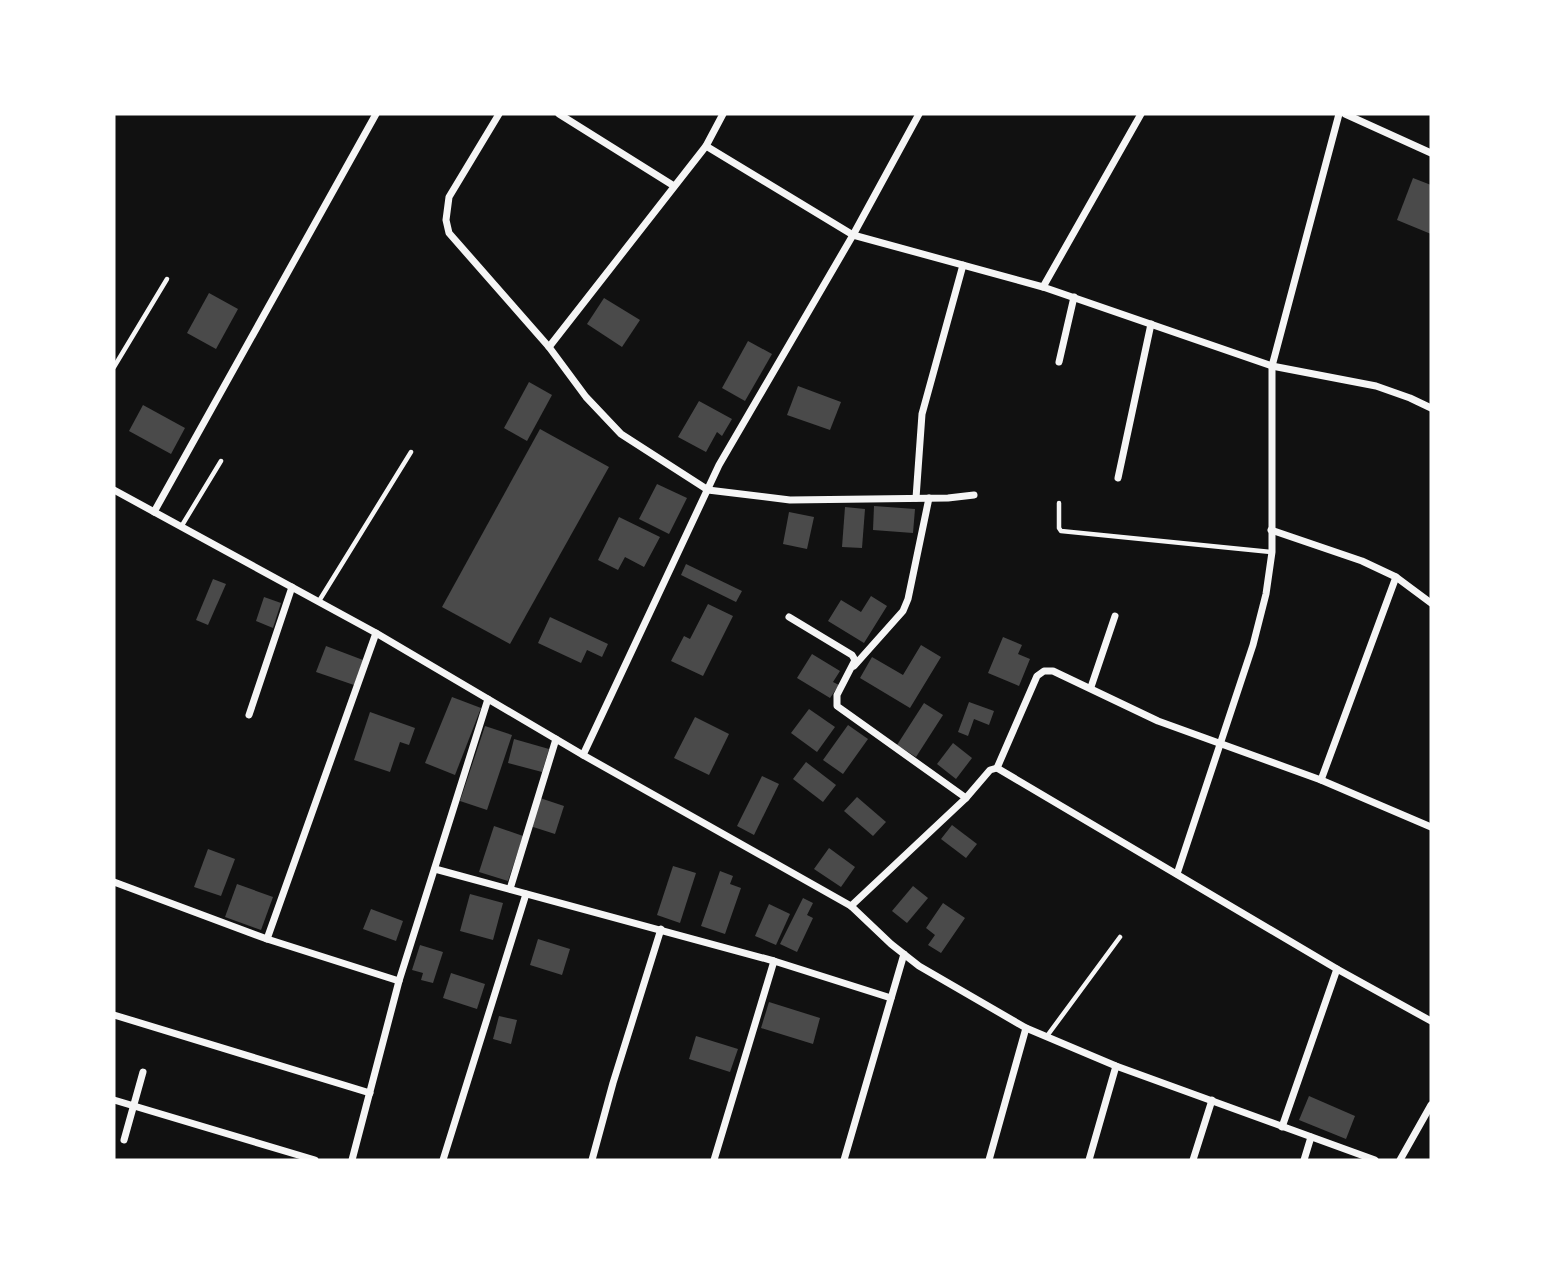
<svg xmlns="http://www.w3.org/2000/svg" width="1545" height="1274" viewBox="0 0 1545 1274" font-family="Helvetica,sans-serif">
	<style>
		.building { fill: #4a4a4a }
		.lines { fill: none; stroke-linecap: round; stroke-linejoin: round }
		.service { stroke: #f5f5f5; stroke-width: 4.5 }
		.minor { stroke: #f5f5f5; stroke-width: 7 }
	</style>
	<rect width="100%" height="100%" fill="#111"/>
	<g class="building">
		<path d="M1413,178L1431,185V234L1397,220Z"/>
		<path d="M209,293L238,309L216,349L187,333Z"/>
		<path d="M604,298L640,320L622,347L587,324Z"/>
		<path d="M748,341L772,354L745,401L722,388Z"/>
		<path d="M529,382L552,395L527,441L504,428Z"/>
		<path d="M798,386L841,402L830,430L787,415Z"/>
		<path d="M699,401L732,419L722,436L717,432L706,452L678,437Z"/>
		<path d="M143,405L185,428L171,454L129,431Z"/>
		<path d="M540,429L609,467L510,644L442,607Z"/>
		<path d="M657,484L687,498L669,534L639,519Z"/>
		<path d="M874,506L915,509L913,533L873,530Z"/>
		<path d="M845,507L865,509L862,548L842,547Z"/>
		<path d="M789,512L814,517L807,549L783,544Z"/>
		<path d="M619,517L660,537L644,567L625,557L618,570L598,560Z"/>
		<path d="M686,564L742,591L736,602L681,575Z"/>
		<path d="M213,579L226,584L208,625L196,620Z"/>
		<path d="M871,596L887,606L864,643L828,621L841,600L861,612Z"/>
		<path d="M264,597L281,603L273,628L256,621Z"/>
		<path d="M708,604L733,616L703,676L671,661L684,636L690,639Z"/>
		<path d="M550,617L608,644L602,657L587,650L581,663L538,643Z"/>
		<path d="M1003,637L1022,645L1018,654L1030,659L1019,686L988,673Z"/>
		<path d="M921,645L941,657L910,708L860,678L872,657L903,675Z"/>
		<path d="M326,646L363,660L354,685L316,672Z"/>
		<path d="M812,654L840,671L833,682L839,685L830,698L797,678Z"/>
		<path d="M452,697L481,708L455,775L425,763Z"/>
		<path d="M969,702L994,711L989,725L974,719L968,736L958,732Z"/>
		<path d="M924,703L943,715L916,757L897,745Z"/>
		<path d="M809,709L835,727L817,752L791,733Z"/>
		<path d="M370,712L415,728L409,745L400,742L390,772L354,760Z"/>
		<path d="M695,717L729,734L709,775L674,758Z"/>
		<path d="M848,725L868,739L843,774L823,760Z"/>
		<path d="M485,726L512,735L487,810L460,801Z"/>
		<path d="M514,739L549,749L542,772L508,763Z"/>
		<path d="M953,743L972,758L956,779L937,764Z"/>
		<path d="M806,762L836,785L823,802L793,779Z"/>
		<path d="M762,776L779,784L754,835L737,826Z"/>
		<path d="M857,797L886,822L873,836L844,811Z"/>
		<path d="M540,798L564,806L555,834L530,826Z"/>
		<path d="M952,825L977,844L966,858L941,839Z"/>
		<path d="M494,826L523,836L508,881L479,872Z"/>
		<path d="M829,848L855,867L841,887L814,869Z"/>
		<path d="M208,849L235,859L221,896L194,887Z"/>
		<path d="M673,866L696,873L680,923L657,915Z"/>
		<path d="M720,871L733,876L730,884L741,888L725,934L701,926Z"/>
		<path d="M237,884L273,897L261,930L225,917Z"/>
		<path d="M913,886L928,898L907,923L892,911Z"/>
		<path d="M470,894L503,903L493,940L460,931Z"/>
		<path d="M803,898L813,903L807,915L813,918L797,952L780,944Z"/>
		<path d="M943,903L965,918L941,953L928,945L935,935L926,928Z"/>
		<path d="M769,904L790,914L776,945L755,936Z"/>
		<path d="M371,909L403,921L396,941L363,929Z"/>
		<path d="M538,939L570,949L562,975L530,965Z"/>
		<path d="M420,945L443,952L433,983L421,980L423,973L412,970Z"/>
		<path d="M451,973L485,984L477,1009L443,998Z"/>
		<path d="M769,1002L820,1018L813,1044L761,1028Z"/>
		<path d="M499,1016L517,1020L511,1044L493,1039Z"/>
		<path d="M696,1036L738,1049L730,1072L689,1059Z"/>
		<path d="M1309,1096L1355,1116L1346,1139L1299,1120Z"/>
	</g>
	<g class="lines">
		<g class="service">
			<path d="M114,367L167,279"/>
			<path d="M1059,503V528L1061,531L1271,552"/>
			<path d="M181,527L221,461"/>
			<path d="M319,601L411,452"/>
			<path d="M1047,1036L1120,937"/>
		</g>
		<g class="minor">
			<path d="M499,114L449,197L446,220L449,233L549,347L586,397L621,434L708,490L790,500L948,498L974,495"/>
			<path d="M559,114L674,186"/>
			<path d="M1345,114L1431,153"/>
			<path d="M706,146L853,235L1043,287L1272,366L1376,386L1410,398L1431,408"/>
			<path d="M1043,287L1141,114"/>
			<path d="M549,347L706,146L723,114"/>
			<path d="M1059,362L1074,297"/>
			<path d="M1118,478L1151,324"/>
			<path d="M114,490L376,633L583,755L851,906L891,944L919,966L1026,1028L1116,1066L1375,1160"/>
			<path d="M916,498L922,414L963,265"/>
			<path d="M154,512L376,114"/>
			<path d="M1271,530L1362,561L1396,577L1431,603"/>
			<path d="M789,617L852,655L855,660L837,695V706L966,798"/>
			<path d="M854,666L903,611L908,599L929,498"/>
			<path d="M1091,687L1115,616"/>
			<path d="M249,715L292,587"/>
			<path d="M583,755L719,465L853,235L919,114"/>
			<path d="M997,768L1337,969L1431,1021"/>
			<path d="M1321,780L1396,577"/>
			<path d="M435,869L774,961L891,998"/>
			<path d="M1177,874L1253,645L1266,594L1272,552V366L1339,114"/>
			<path d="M114,882L267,939L399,981L352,1160"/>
			<path d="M510,889L556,739"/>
			<path d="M851,906L966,798L990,770L997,768L1037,676L1044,671H1053L1158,721L1321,780L1431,827"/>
			<path d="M267,939L376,633"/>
			<path d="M399,981L488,699"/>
			<path d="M114,1015L370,1093"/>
			<path d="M114,1100L315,1160"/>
			<path d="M1282,1127L1337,969"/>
			<path d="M124,1140L143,1072"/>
			<path d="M443,1160L526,894"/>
			<path d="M592,1160L613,1083L661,929"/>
			<path d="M714,1160L774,961"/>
			<path d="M844,1160L904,954"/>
			<path d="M989,1160L1026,1028"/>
			<path d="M1089,1160L1116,1066"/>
			<path d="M1193,1160L1212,1100"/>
			<path d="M1304,1160L1311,1137"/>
			<path d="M1400,1160L1431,1105"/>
		</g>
	</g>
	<rect width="1545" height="1274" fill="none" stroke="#ffffff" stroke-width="231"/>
</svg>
